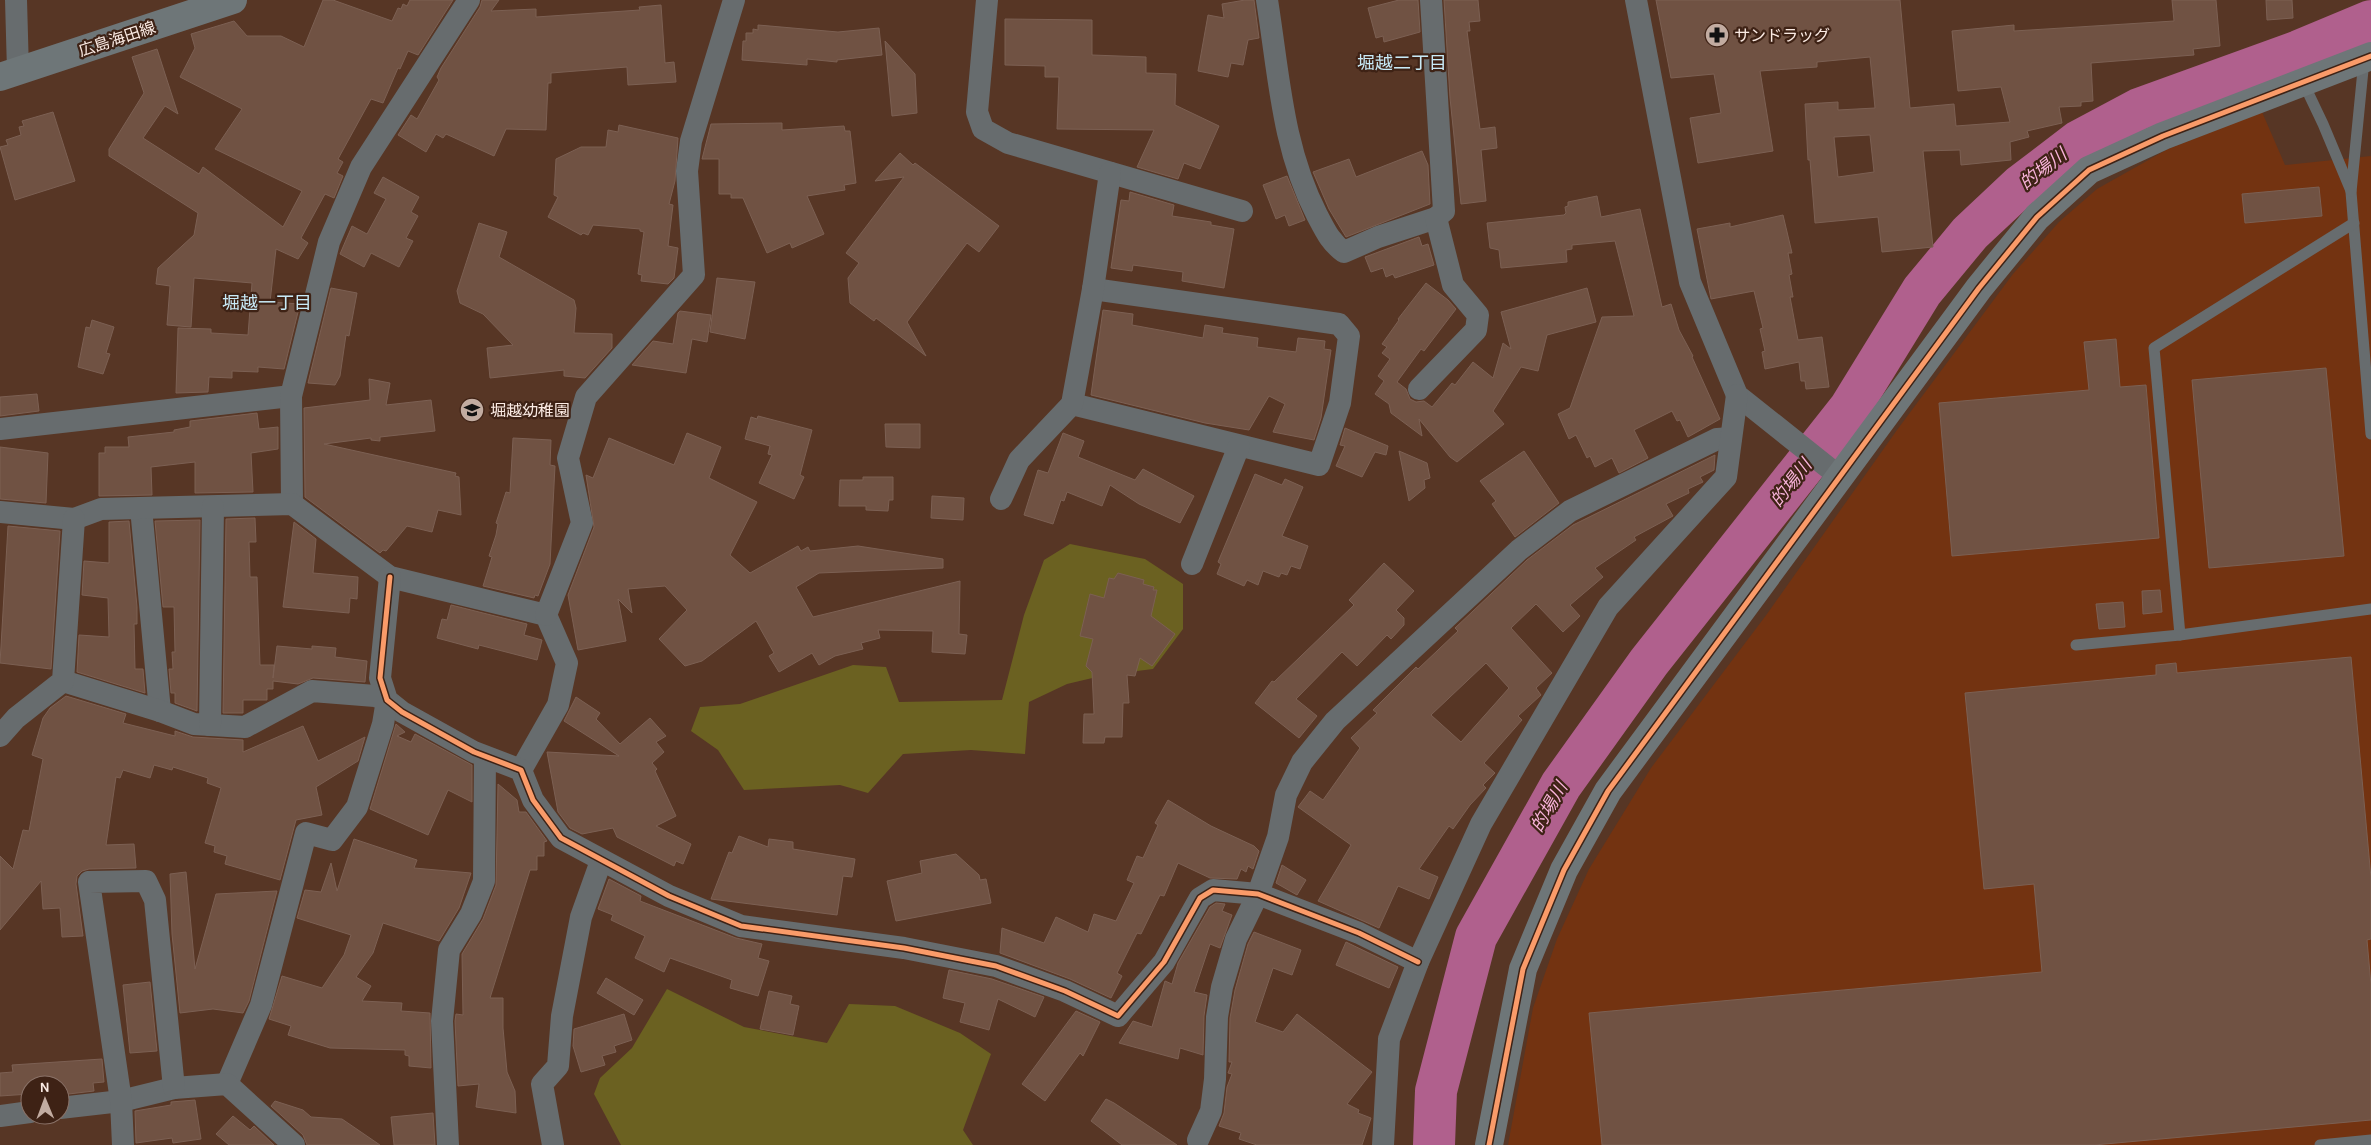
<svg xmlns="http://www.w3.org/2000/svg" width="2371" height="1145" viewBox="0 0 2371 1145" font-family="Karla,'Noto Sans JP',sans-serif">
	<style>
		.built { fill: #733311 }
		.green { fill: #6b6121 }
		.lines { fill: none; stroke-linecap: round; stroke-linejoin: round }
		.river { stroke: #b0608d; stroke-width: 42 }
		.building { fill: #705243; stroke: #7c6053; fill-rule: evenodd }
		.lane { stroke: #676c6e; stroke-width: 11 }
		.street { stroke: #676c6e; stroke-width: 22 }
		.secondary { stroke: #6e7678; stroke-width: 28 }
		.cycleway-casing { stroke: #3e2215; stroke-width: 8 }
		.cycleway { stroke: #fa9b69; stroke-width: 5 }
		.labels { text-anchor: middle; dominant-baseline: central; stroke-width: 4.5; stroke-linejoin: round; paint-order: stroke }
		.poi-label { font-size: 16px; fill: #fbebe4; stroke: #3e2215; text-anchor: start }
		.street-label { font-size: 16px; fill: #fbebe4; stroke: #3e2215 }
		.neighbourhood-label { font-size: 18px; fill: #c8eaf7; stroke: #3e2215 }
		.water-label { font-size: 18px; font-style: italic; fill: #f8b3da; stroke: #3e2215 }
	</style>
	<rect width="100%" height="100%" fill="#573625"/>
	<path class="built" d="M2262,112L2285,165L2371,156V1145H1508L1533,1008L1557,939L1589,869L1651,768L1767,614L1897,430L2013,274L2059,222L2097,189L2168,149Z"/>
	<g class="green">
		<path d="M1070,544L1145,559L1183,584V629L1153,669L1105,675L1067,684L1029,702L1025,754L971,750L903,754L868,793L840,785L744,790L718,750L691,731L700,707L740,704L853,665L886,667L899,702L1002,700L1024,615L1044,560Z"/>
		<path d="M667,989L744,1027L827,1043L849,1004L895,1006L960,1033L991,1054L963,1130L973,1145H621L594,1094L600,1078L632,1048Z"/>
	</g>
	<g class="lines">
		<path class="river" d="M1434,1145L1436,1091L1476,937L1561,785L1649,662L1850,408L1922,291L1970,233L2020,186L2079,141L2139,109L2299,51L2371,21"/>
	</g>
	<g class="building">
		<path d="M323,0H333L392,21L398,8L401,9L403,4L407,6L410,0H453L418,55L408,51L400,69L398,68L383,103L371,99L338,159L343,162L337,173L343,176L334,198L325,194L301,238L308,243L298,259L276,249L270,302L300,304L284,369L258,367V372L232,371V378L209,377L208,392L176,393L178,328L211,329V333L248,335L252,283L194,278L191,327L167,325L170,286L156,284L158,268L194,235L198,213L109,156V149L144,93L132,57L157,49L178,114L165,106L143,138L199,174L203,167L283,227L302,191L215,149L242,109L180,77L195,48L191,34L234,21L247,36H281L304,47Z"/>
		<path d="M482,0H499L491,11L536,9V17L640,10L639,7L661,5L665,63L674,62L676,82L628,85L627,67L551,73V83H548L546,130L506,129L494,156L446,134L443,138L436,134L426,152L398,135L411,115L417,119L439,80L437,77L441,68L480,7Z"/>
		<path d="M1245,0H1254L1259,38L1248,40L1243,65L1231,63L1228,77L1198,71L1208,15L1224,18L1222,4Z"/>
		<path d="M1399,0H1418L1420,32L1384,42L1383,36L1376,38L1368,8Z"/>
		<path d="M1444,0H1478L1480,21L1469,22L1470,31H1467L1480,129L1495,127L1497,148L1481,150L1486,201L1461,204L1450,98Z"/>
		<path d="M1656,0H1900L1910,108L1954,104L1956,126L2010,122L2001,87L1958,91L1952,31L2014,25V31L2174,21L2172,0H2216L2220,46L2193,49L2194,55L2091,63L2093,101L2081,102V106L2059,107L2062,123L2027,131L2029,137L2010,142L2011,160L1961,165L1960,150L1923,151L1933,247L1882,252L1878,217L1815,223L1810,160H1808L1805,104L1838,102V110L1875,108L1870,57L1817,62V67L1760,71L1773,151L1698,163L1690,118L1721,113L1714,74L1671,78ZM1870,135L1874,172L1838,177L1834,137Z"/>
		<path d="M2266,0H2292L2293,18L2267,20Z"/>
		<path d="M1005,19L1092,20V55L1146,57V73L1176,74L1175,105L1219,126L1200,169L1184,163L1178,179L1137,167L1154,130L1057,129L1059,77H1045V66L1005,65Z"/>
		<path d="M758,25L838,32L879,28L882,55L837,60V62L807,59V65L742,60L743,41H746V33H753V29L758,30Z"/>
		<path d="M885,41L915,74L917,113L892,116Z"/>
		<path d="M53,112L75,181L15,200L0,147L8,145L6,140L21,135L19,127L24,126L22,121Z"/>
		<path d="M782,123V130L844,126L845,131H850L856,183L844,185L845,190L807,196L824,234L792,248L790,243L767,253L743,198H731V194H719V159H702L711,124Z"/>
		<path d="M619,125L678,138L675,181L669,204L673,205L668,246L678,248L674,278L668,284L641,281L642,275L638,274L644,232L640,231V229L593,225L588,235L583,233L581,235L548,217L558,197L554,195L556,159L581,147H606L608,130L618,132Z"/>
		<path d="M1422,151L1428,165L1430,204L1346,237L1329,209L1313,172L1349,159L1356,177Z"/>
		<path d="M900,153L913,165L915,163L999,226L979,252L967,243L907,322L926,356L876,318L874,321L850,303L848,278L859,263L846,253L904,177L875,181Z"/>
		<path d="M1287,176L1305,220L1289,226L1285,215L1276,219L1263,185Z"/>
		<path d="M383,177L419,197L411,212L418,216L406,238L413,241L399,267L371,253L364,267L340,254L352,226L367,234L386,199L374,193Z"/>
		<path d="M2319,187L2322,216L2245,223L2242,194Z"/>
		<path d="M1130,192L1174,205L1172,216L1211,222V225L1234,229L1224,288L1182,281L1183,272L1133,265L1132,271L1111,268L1121,200L1129,201Z"/>
		<path d="M1597,196L1601,217L1640,209L1662,307L1671,304L1679,330L1693,356L1692,357L1720,419L1688,437L1680,420L1677,421L1672,411L1634,430L1648,458L1619,473L1612,458L1595,467L1590,456L1587,458L1576,435L1569,439L1558,414L1570,408L1602,317L1634,316L1615,241L1572,245V249L1566,250L1567,262L1501,268L1499,250L1490,248L1487,223L1564,215L1566,213L1565,207L1568,206V202Z"/>
		<path d="M1783,215L1792,253H1788L1792,274L1789,275L1793,297H1790L1798,340L1822,337L1829,387L1806,389L1805,381H1801L1799,362L1765,369L1762,352L1765,351L1760,329L1763,328L1754,291L1711,299L1697,229L1730,223V227Z"/>
		<path d="M479,223L507,232L499,257L574,300L576,308L574,333L612,334V348L585,378L564,376V370L490,378L487,348L513,345L483,314L460,303L457,291Z"/>
		<path d="M1419,237L1422,246L1428,244L1434,265L1395,278L1393,274L1386,277L1383,268L1371,272L1365,257Z"/>
		<path d="M717,278L755,282L745,339L710,332Z"/>
		<path d="M1426,283L1448,300L1456,309L1424,351L1421,349L1397,382L1406,389L1410,399L1416,402L1424,401L1432,407L1452,383L1455,385L1473,362L1493,378L1503,343L1511,349L1501,312L1587,288L1596,322L1547,335L1538,371L1521,367L1493,411L1504,424L1457,462L1450,457L1419,419L1422,436L1391,413L1389,404L1375,394L1384,381L1378,376L1390,359L1382,353L1387,347L1382,344L1399,320L1398,319Z"/>
		<path d="M331,288L357,293L349,336L346,335L340,376L335,385L308,383Z"/>
		<path d="M1103,310L1133,314L1132,325L1203,338L1205,325L1223,328L1222,333L1258,338L1257,347L1296,352L1298,338L1325,341L1324,349L1331,350L1321,418L1314,440L1273,432L1285,404L1269,396L1249,430L1205,423L1091,395Z"/>
		<path d="M680,311L711,315L707,342L692,339L686,373L632,365L653,341L673,344L678,313Z"/>
		<path d="M92,320L114,327L106,353L110,354L103,374L78,367L86,327L90,328Z"/>
		<path d="M2116,339L2120,387L2146,385L2159,538L1952,556L1939,403L2089,390L2084,342Z"/>
		<path d="M2326,368L2344,556L2209,568L2192,380Z"/>
		<path d="M369,379L390,383L386,405L431,400L435,431L380,437V441L371,440V438L324,444L456,473L455,476L459,477L461,515L438,510L432,532L407,526L386,551L383,550L380,553L305,497L304,408L370,400Z"/>
		<path d="M37,394L39,411L0,416V397Z"/>
		<path d="M257,413L259,429L278,427V449L251,453L253,492L195,493V462L151,467L152,495L99,496V453H105V447H129L128,437L174,432V430L190,427V421Z"/>
		<path d="M758,416L812,430L800,475L804,477L794,499L759,483L772,455L768,454L770,446L745,439L751,417L757,419Z"/>
		<path d="M885,424H920V448L886,447Z"/>
		<path d="M1345,428L1388,446L1386,455L1375,452L1362,477L1336,466L1345,446L1340,445Z"/>
		<path d="M687,433L721,447L709,478L757,502L730,555L750,573L798,546L801,551L808,547L810,551L858,546L943,559V568L819,573L796,587L813,617L960,581L959,634L967,635L965,654L932,652L933,631L878,630L880,638L861,643L863,649L835,656L819,665L812,653L779,672L769,656L774,653L756,621L702,661L685,666L659,639L687,610L665,586L628,589L632,613L618,599L626,641L578,650L568,595L594,527L586,475L593,478L609,438L674,465Z"/>
		<path d="M1063,433L1084,441L1078,457L1135,480L1143,469L1194,496L1180,523L1139,504L1110,485L1102,506L1067,492L1064,501L1061,500L1053,524L1024,515L1038,470L1048,473Z"/>
		<path d="M513,438L551,440L550,465L555,466L550,564L538,596L535,595L534,598L483,586L492,557L489,556L496,535L498,524L496,523L506,492L510,493Z"/>
		<path d="M0,447L48,453L46,503L0,499Z"/>
		<path d="M1399,451L1427,463L1430,478L1424,480L1425,488L1409,501Z"/>
		<path d="M1524,451L1559,503L1515,537L1492,504L1496,501L1480,481Z"/>
		<path d="M1715,455L1714,470L1700,477L1703,482L1688,489L1689,493L1666,504L1673,516L1634,537L1636,540L1595,568L1603,577L1570,605L1580,616L1563,632L1536,604L1511,628L1552,673L1536,688L1541,695L1518,716L1522,720L1484,763L1495,773L1483,785L1486,788L1470,805L1453,829L1449,826L1419,869L1438,877L1429,899L1398,886L1379,928L1318,901L1351,845L1298,807L1310,791L1323,800L1360,748L1351,738L1377,713L1373,710L1416,667L1418,669L1458,631L1455,628L1527,560L1573,525ZM1486,663L1509,688L1461,742L1431,715Z"/>
		<path d="M1255,474L1282,485L1285,479L1303,487L1282,536L1308,546L1300,569L1291,566L1287,575L1281,573L1279,577L1263,571L1258,585L1247,580L1244,586L1217,574L1221,564L1218,562Z"/>
		<path d="M863,477H893V500H889L888,511L866,510V506H839L840,480H863Z"/>
		<path d="M932,496L964,498L963,520L931,518Z"/>
		<path d="M255,518L256,542H249L250,577H257L260,665H274L273,678L277,646L312,649V646L336,648L335,657L367,661L365,682L313,678L298,684L273,681V689H267V700H243V713H223L226,519Z"/>
		<path d="M200,520L197,711L175,703V693H171L169,669H173L172,652H175L174,607H163L155,521Z"/>
		<path d="M129,521L137,607V624H134L135,669H143L145,693L77,672L79,635L109,637L108,598L82,595L84,561L109,563V522Z"/>
		<path d="M294,522L316,539L313,573L358,577L357,599L350,598L349,613L283,607Z"/>
		<path d="M8,526L60,531L51,669L0,663Z"/>
		<path d="M1384,563L1414,591L1396,610L1404,618V625L1391,639L1387,635L1357,666L1342,652L1296,699L1317,716L1299,738L1255,703L1272,681L1274,682L1354,605L1349,600Z"/>
		<path d="M1118,573L1144,580L1143,584L1154,587L1153,590H1157L1151,616L1175,634L1152,666L1140,658L1135,676L1127,675L1129,703H1123L1122,737H1105L1104,743H1083L1084,714H1094L1092,672L1086,666L1093,639L1080,636L1090,594L1104,598L1109,578L1114,579Z"/>
		<path d="M2160,590L2162,612L2143,614L2142,591Z"/>
		<path d="M2123,602L2125,627L2099,629L2096,604Z"/>
		<path d="M451,605L527,624L524,635L542,640L537,660L479,645L478,649L437,638L442,619L447,620Z"/>
		<path d="M2351,657L2371,878V939L2367,940L2371,985V1120L2094,1145H1602L1589,1013L2042,972L2034,884L1984,889L1965,693L2156,675V665L2176,663L2177,673Z"/>
		<path d="M66,696L126,714L123,723L175,736V731L193,737L243,740V752L303,726L318,761L365,737L358,761L316,787L322,815L296,820L280,880L225,864L227,856L214,852L215,846L205,843L221,788L207,783L208,778L173,767L172,770L154,765L150,778L123,770L120,778L116,777L106,845L134,844L136,868L89,869L82,871L77,876L76,884L83,936L62,937L60,908L43,909L41,881L0,930V856L13,869L23,830L29,831L43,759L32,755L43,718L50,708Z"/>
		<path d="M576,697L600,713L596,719L620,744L650,718L666,736L656,742L664,752L652,763L657,769L655,771L676,816L656,826L691,844L683,864L676,861L674,866L617,837L613,828L582,834L570,828L558,812L547,752L619,756L564,721Z"/>
		<path d="M396,724L405,732L397,736L411,742L415,734L472,765V802L448,790L428,835L370,809Z"/>
		<path d="M498,784L517,800L519,812H526L547,841L544,842V856H537V870H530L490,998H503V1028L507,1072L515,1091L516,1113L476,1107L479,1084L458,1086L455,1021L456,1014L463,1015L462,954L483,919L496,885Z"/>
		<path d="M1168,800L1211,826L1254,846L1259,851L1253,869L1248,866L1246,872L1241,869L1237,879L1210,878L1178,863L1164,896L1160,895L1141,934L1137,933L1117,973L1122,976L1111,998L1070,979L1000,953L1002,928L1044,943L1056,917L1088,932L1094,914L1116,921L1134,883L1127,880L1137,856L1143,858L1158,825L1155,823Z"/>
		<path d="M739,836L768,847L769,839L793,842V849L855,859L852,877L843,876L837,915L711,899L729,852L732,853Z"/>
		<path d="M354,839L417,860L414,868L471,873L459,908L439,941L383,923L373,953L356,977L371,986L362,1001L402,1003L401,1011L430,1013L431,1068L409,1066V1056L405,1055V1050L330,1048L288,1035L291,1026L269,1019L282,976L322,988L344,955L351,935L297,918L305,890L321,892L331,863L337,891Z"/>
		<path d="M956,854L979,875L980,880L986,879L991,903L896,921L887,881L922,873L920,861Z"/>
		<path d="M1282,865L1306,880L1297,895L1276,883Z"/>
		<path d="M186,872L195,969L216,894L277,891L249,1001L243,1013L213,1009L180,1013L172,934L170,874Z"/>
		<path d="M609,879L641,896L640,901L736,938L762,944L758,958L769,961L758,996L730,988L732,980L670,958L664,972L635,958L645,936L611,920L613,915L598,909Z"/>
		<path d="M1216,903L1225,904L1222,911L1232,915L1220,948L1210,944L1194,992L1207,995L1204,1016L1203,1055L1180,1048L1178,1059L1119,1043L1133,1021L1152,1027L1165,981L1172,984L1178,963L1210,907Z"/>
		<path d="M1254,932L1301,950L1292,975L1273,968L1255,1022L1283,1032L1297,1014L1372,1072L1347,1104L1359,1110L1358,1113L1371,1118L1362,1145H1257L1239,1139L1241,1133L1219,1126L1224,1113L1227,1087L1232,1074L1228,1073L1232,1062H1229L1230,1018L1235,990L1248,944Z"/>
		<path d="M1346,942L1398,967L1389,988L1336,965Z"/>
		<path d="M949,970L992,979L1044,997L1035,1017L998,999L989,1030L960,1022L965,1003L943,998Z"/>
		<path d="M606,978L643,1000L634,1015L597,993Z"/>
		<path d="M150,982L157,1051L130,1053L123,985Z"/>
		<path d="M769,991L792,996L790,1004L799,1006L793,1035L760,1029Z"/>
		<path d="M1076,1011L1100,1022L1083,1056L1080,1053L1045,1101L1022,1084Z"/>
		<path d="M624,1014L632,1040L614,1046L616,1052L602,1056L605,1065L581,1072L573,1046L574,1029Z"/>
		<path d="M102,1059L104,1082L93,1083L94,1091L60,1095V1085H30V1094L0,1096V1073L13,1072L12,1065Z"/>
		<path d="M1106,1099L1114,1103L1177,1145H1122L1091,1121Z"/>
		<path d="M195,1100L201,1139L173,1143L172,1138L136,1143L135,1111L171,1105V1102Z"/>
		<path d="M275,1101L303,1110L311,1117L342,1119L380,1145H307L303,1135L271,1106Z"/>
		<path d="M433,1113L435,1145H394L391,1117Z"/>
		<path d="M233,1116L250,1130L254,1126L274,1145H229L216,1134Z"/>
	</g>
	<g class="lines">
		<g class="lane">
			<path d="M2364,60L2351,192L2371,434"/>
			<path d="M2303,82L2323,124L2351,191"/>
			<path d="M2180,635L2154,348L2354,223"/>
			<path d="M2076,645L2180,635L2371,609"/>
			<path d="M2320,1145L2371,1140"/>
		</g>
		<g class="street">
			<path d="M16,0L18,71"/>
			<path d="M987,0L977,112L983,129L1008,143L1242,211"/>
			<path d="M1267,0C1279,75 1282,147 1317,215C1325,230 1330,242 1344,252L1378,237L1436,218"/>
			<path d="M1636,0L1690,282L1737,395L1840,477"/>
			<path d="M1419,389L1476,330L1478,315L1453,285L1436,218L1444,211L1431,0"/>
			<path d="M1072,404L1319,465L1340,403L1349,336L1339,324L1093,289"/>
			<path d="M0,429L291,396"/>
			<path d="M1001,499L1019,460L1072,404L1093,289L1110,173"/>
			<path d="M292,504L291,396L329,242L361,167L469,0"/>
			<path d="M141,508L160,711"/>
			<path d="M0,512L74,519L101,509L292,504L390,577L546,615L567,663L558,705L521,770"/>
			<path d="M1192,564L1239,446"/>
			<path d="M390,577L380,678L387,700L402,712L474,752L521,770L533,800L561,838L669,896L741,926L904,948L996,966L1065,991L1118,1016L1164,962L1200,898L1213,890L1258,894L1359,933L1418,962"/>
			<path d="M546,615L582,523L568,458L586,397L694,275L687,171L691,141L734,0"/>
			<path d="M63,681L160,711L194,724L245,727L312,691L375,696L387,700L383,724L357,807L332,840L306,833L261,1005L227,1084"/>
			<path d="M210,725L213,507"/>
			<path d="M0,736L16,718L63,681L74,519"/>
			<path d="M60,1108L121,1101L174,1088L227,1084L294,1145"/>
			<path d="M0,1116L30,1112"/>
			<path d="M1198,1140L1211,1111L1215,1079L1217,1017L1222,987L1236,939L1258,894L1278,837L1286,795L1302,762L1335,721L1519,550L1570,511L1717,439L1731,438"/>
			<path d="M123,1145L121,1101L89,882L146,881L155,900L174,1088"/>
			<path d="M448,1145L442,1021L449,950L471,914L484,881L485,757"/>
			<path d="M553,1145L542,1084L558,1066L562,1016L581,917L601,861"/>
			<path d="M1383,1145L1389,1039L1418,962L1481,824L1608,607L1726,477L1737,395"/>
		</g>
		<g class="secondary">
			<path d="M0,77L233,0"/>
			<path d="M1489,1145L1523,969L1564,870L1608,791L1979,288L2037,217L2089,170L2163,136L2371,56"/>
		</g>
		<g class="cycleway-casing">
			<g id="cycleway">
				<path d="M390,577L380,678L387,700L402,712L474,752L521,770L533,800L561,838L669,896L741,926L904,948L996,966L1065,991L1118,1016L1164,962L1200,898L1213,890L1258,894L1359,933L1418,962"/>
				<path d="M1489,1145L1523,969L1564,870L1608,791L1979,288L2037,217L2089,170L2163,136L2371,56"/>
			</g>
		</g>
		<use href="#cycleway" class="cycleway"/>
	</g>
	<defs>
		<g id="pharmacy-disc" transform="scale(1.25)"><circle r="9.5" fill="#c2aca1" stroke="#3e2215"/><path d="M-2-6h4v4h4v4h-4v4h-4v-4h-4v-4h4Z" fill="#111"/></g>
		<g id="school-disc" transform="scale(1.25)"><circle r="9.5" fill="#c2aca1" stroke="#3e2215"/><path d="M0-5L7-2L0 1L-7-2ZM-4 1L0 2.5L4 1V4Q0 6-4 4Z" fill="#111"/></g>
	</defs>
	<g fill-rule="evenodd">
		<use href="#pharmacy-disc" x="1717" y="35"/>
		<use href="#school-disc" x="472" y="410"/>
	</g>
	<g class="labels">
		<g class="poi-label">
			<text x="1734" y="35">サンドラッグ</text>
			<text x="490" y="410">堀越幼稚園</text>
		</g>
		<g class="street-label">
			<text transform="translate(117 39) rotate(-18)">広島海田線</text>
		</g>
		<g class="neighbourhood-label">
			<text x="1402" y="63">堀越二丁目</text>
			<text x="267" y="303">堀越一丁目</text>
		</g>
		<g class="water-label">
			<text transform="translate(2043 169) rotate(-38)">的場川</text>
			<text transform="translate(1791 483) rotate(-52)">的場川</text>
			<text transform="translate(1549 807) rotate(-60)">的場川</text>
		</g>
	</g>
	<g transform="translate(45 1100) rotate(359)"><circle r="24" fill="#3e2215" stroke="#8a7268"/>
	<path d="M0-4L9 19L0 12L-9 19Z" fill="#c2aca1"/>
	<text y="-8" font-size="14" font-weight="bold" text-anchor="middle" fill="#fbebe4">N</text>
	</g>
</svg>
